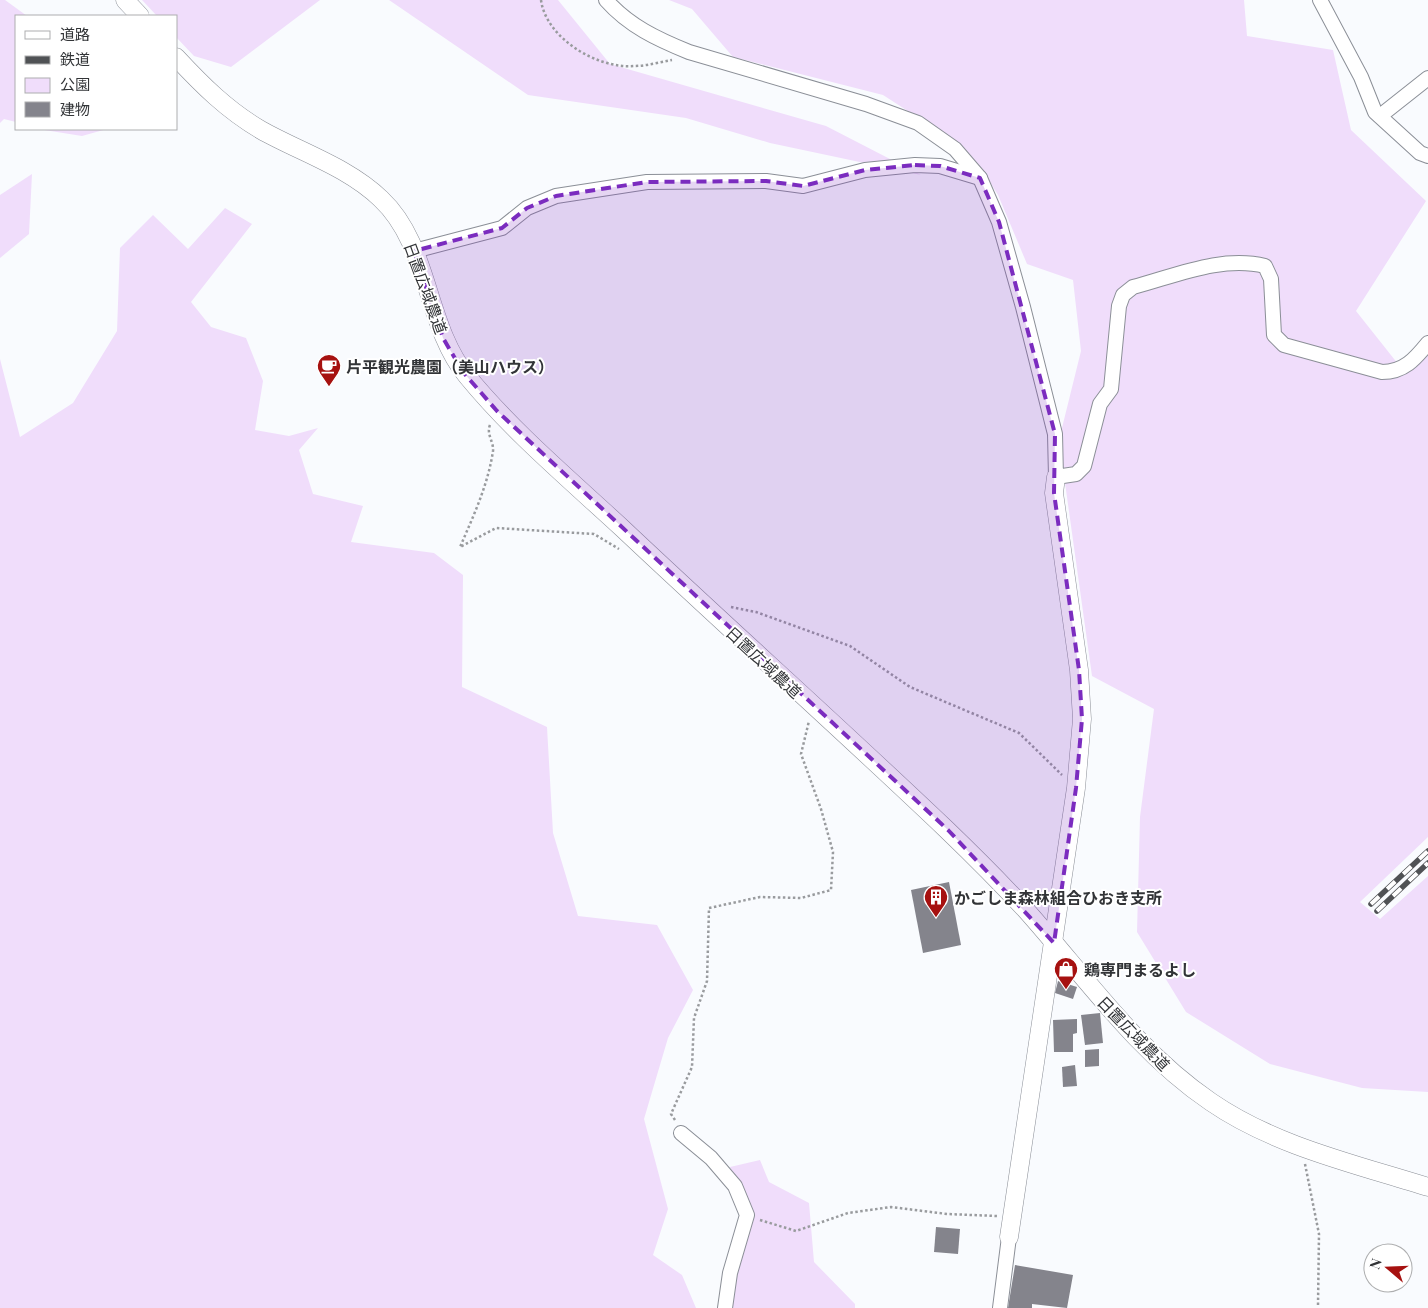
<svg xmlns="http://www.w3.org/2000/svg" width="1428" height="1308" viewBox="0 0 1428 1308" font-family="'Playfair Display','Noto Sans JP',serif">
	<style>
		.green { fill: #f0ddfb }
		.building { fill: #84848c }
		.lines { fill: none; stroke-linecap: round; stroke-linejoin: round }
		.minor-casing { stroke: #8b8f97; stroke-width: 16 }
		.tertiary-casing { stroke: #8b8f97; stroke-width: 19 }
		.path { stroke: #999b9e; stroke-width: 2.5; stroke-dasharray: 2.5 2.5; stroke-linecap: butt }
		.minor { stroke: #fff; stroke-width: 14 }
		.tertiary { stroke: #fff; stroke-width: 18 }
		.rail-casing { stroke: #505255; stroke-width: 5.5 }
		.rail { stroke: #fff; stroke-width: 4; stroke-dasharray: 11; stroke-linecap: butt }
		.marked { fill: #7b2cbf; fill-opacity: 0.2; stroke: #7b2cbf; stroke-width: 4; stroke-dasharray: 10 6; stroke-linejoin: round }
		.labels { text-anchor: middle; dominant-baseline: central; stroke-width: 4; stroke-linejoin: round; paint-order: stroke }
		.street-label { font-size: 16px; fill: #323437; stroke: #fff }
		.poi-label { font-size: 16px; font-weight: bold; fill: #323437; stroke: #fff; text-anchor: start }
	</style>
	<rect width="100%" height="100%" fill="#f9fbfe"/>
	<g class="green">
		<path d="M0,0H5L27,16H16V122L4,119L0,123Z"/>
		<path d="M142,0H320L231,67L194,56L176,37V16H157Z"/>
		<path d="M389,0H558L610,64L826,126L921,175L770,143L686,118L528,95Z"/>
		<path d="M669,0H1244L1247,36L1333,50L1351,130L1426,201L1356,311L1402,369L1420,363L1428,355V837L1360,902L1380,919L1428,876V1092L1362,1088L1270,1064L1186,1012L1137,932L1140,817L1154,709L1092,676L1059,440L1081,351L1073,280L1027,264L998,195L979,165L956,142L883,95L733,57L692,9Z"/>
		<path d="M38,129H107L82,136Z"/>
		<path d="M32,174L29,234L0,258V195Z"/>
		<path d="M225,208L252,224L191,302L211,327L246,338L263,381L255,430L289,436L318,428L299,450L313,494L363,506L351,542L434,553L463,575L462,687L547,727L553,833L578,916L657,925L693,990L668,1038L644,1119L668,1209L653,1255L682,1275L696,1308H0V359L20,437L73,403L117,331L120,248L153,215L188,249Z"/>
		<path d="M760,1160L769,1182L809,1203L814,1262L855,1304V1308H730L742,1219L730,1167Z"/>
	</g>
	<g class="building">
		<path d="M949,882L961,945L923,953L911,890Z"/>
		<path d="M1058,981L1077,987L1073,999L1055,993Z"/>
		<path d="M1100,1013L1103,1043L1085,1045L1081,1015Z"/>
		<path d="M1077,1019V1033L1073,1034V1052H1054L1053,1020Z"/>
		<path d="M1099,1049V1066L1085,1067V1050Z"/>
		<path d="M1075,1065L1077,1086L1063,1087L1062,1067Z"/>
		<path d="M936,1227L960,1229L958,1254L934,1252Z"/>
		<path d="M1015,1265L1073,1275L1067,1308L1032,1304V1308H1008Z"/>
	</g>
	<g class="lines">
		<g class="minor-casing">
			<g id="minor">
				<path d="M606,0C629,26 657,39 689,52L866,104L918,123L955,149L980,178L999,222L1023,307L1055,434L1056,477L1076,474L1084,466L1100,404L1111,389L1119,306L1123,295L1133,287C1175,276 1222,255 1265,266L1271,279L1274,335L1284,345L1382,372C1404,372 1415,359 1428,343"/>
				<path d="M1320,0L1361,77L1375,112L1420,153L1428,156"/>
				<path d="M1380,116L1428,78"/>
				<path d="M414,251L502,228L527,208L556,196L647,182L766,181L803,186L865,170L915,165L940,166L980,178"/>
				<path d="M681,1133L711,1158L735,1186L747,1215L730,1273L725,1308"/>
				<path d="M1000,1308L1009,1237"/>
			</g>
		</g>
		<g class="tertiary-casing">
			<g id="tertiary">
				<path d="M125,0L140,16"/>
				<path d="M176,57C202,85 227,110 261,130C300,152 348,167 381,199C430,245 425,325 467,376C513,432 569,479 622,528C729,629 839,727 946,829C973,855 1000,882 1025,909C1085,976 1136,1051 1211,1102C1275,1146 1355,1164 1428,1187"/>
				<path d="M1009,1237L1076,788L1082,719L1079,670L1054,493L1056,477"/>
			</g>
		</g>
		<g class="path">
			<path d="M541,0C546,38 597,69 634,66C647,66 660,62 672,60"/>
			<path d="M490,425C486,434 494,442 493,451C488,485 473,517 460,547L496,528L594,534L619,549"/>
			<path d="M731,607L756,612L850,646L910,687L1019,733L1062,775"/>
			<path d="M675,1120L671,1114L692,1067L694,1018L707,981L709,908L760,897L801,898L831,890L833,852L821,809L801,754L809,721"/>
			<path d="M1305,1164L1319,1234L1318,1306"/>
			<path d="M760,1220L796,1231L848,1213L891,1207L947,1214L997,1216"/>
		</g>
		<use href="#minor" class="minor"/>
		<use href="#tertiary" class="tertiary"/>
		<g class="rail-casing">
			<g id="rail">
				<path d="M1371,904L1428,851"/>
				<path d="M1377,911L1428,863"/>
			</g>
		</g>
		<use href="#rail" class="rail"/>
	</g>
	<path class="marked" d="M915,165L940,166L980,178L999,222L1055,434L1054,493L1079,670L1082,719L1076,788L1054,943L948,830L497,411L463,372L443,338L414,251L502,228L527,208L556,196L647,182L766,181L803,186L865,170Z"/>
	<defs>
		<g id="cafe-pin" transform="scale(1.25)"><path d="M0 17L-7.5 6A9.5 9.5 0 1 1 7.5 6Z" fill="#a61110" stroke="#fff"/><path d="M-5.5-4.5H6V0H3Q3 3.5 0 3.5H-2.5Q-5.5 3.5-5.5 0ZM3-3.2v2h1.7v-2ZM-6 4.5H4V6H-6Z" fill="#fff"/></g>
		<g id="building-pin" transform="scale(1.25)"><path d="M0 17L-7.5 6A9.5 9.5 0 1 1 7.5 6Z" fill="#a61110" stroke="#fff"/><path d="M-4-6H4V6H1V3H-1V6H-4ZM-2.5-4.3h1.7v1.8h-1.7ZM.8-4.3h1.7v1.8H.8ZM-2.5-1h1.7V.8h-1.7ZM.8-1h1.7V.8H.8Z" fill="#fff"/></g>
		<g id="shop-pin" transform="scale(1.25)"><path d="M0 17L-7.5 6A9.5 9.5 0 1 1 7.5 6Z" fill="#a61110" stroke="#fff"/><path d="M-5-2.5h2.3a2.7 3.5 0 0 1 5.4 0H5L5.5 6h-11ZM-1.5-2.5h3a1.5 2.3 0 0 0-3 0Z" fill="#fff"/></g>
	</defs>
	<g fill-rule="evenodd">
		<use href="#cafe-pin" x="329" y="366"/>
		<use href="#building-pin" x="936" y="897"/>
		<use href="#shop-pin" x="1066" y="969"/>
	</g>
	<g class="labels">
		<g class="street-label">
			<text transform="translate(426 288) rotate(70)">日置広域農道</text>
			<text transform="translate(764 662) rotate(43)">日置広域農道</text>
			<text transform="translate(1134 1033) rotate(46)">日置広域農道</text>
		</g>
		<g class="poi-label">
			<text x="346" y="366">片平観光農園（美山ハウス）</text>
			<text x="954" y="897">かごしま森林組合ひおき支所</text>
			<text x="1084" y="969">鶏専門まるよし</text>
		</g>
	</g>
	<rect x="15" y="15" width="162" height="115" fill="#ffffff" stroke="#adaeaf"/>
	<rect x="25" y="31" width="25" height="8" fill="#ffffff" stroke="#adaeaf"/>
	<text x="60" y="40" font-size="15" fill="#323437">道路</text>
	<rect x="25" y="56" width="25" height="8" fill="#505255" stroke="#adaeaf"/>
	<text x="60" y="65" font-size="15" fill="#323437">鉄道</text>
	<rect x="25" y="78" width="25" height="15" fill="#f0ddfb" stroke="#adaeaf"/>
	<text x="60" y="90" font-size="15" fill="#323437">公園</text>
	<rect x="25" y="102" width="25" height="15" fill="#84848c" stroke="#adaeaf"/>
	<text x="60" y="115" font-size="15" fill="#323437">建物</text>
	<g transform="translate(1388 1268) rotate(289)"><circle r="24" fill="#ffffff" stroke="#adaeaf"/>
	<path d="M0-4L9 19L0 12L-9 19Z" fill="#a61110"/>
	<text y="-8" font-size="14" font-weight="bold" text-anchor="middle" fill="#323437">N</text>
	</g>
</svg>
